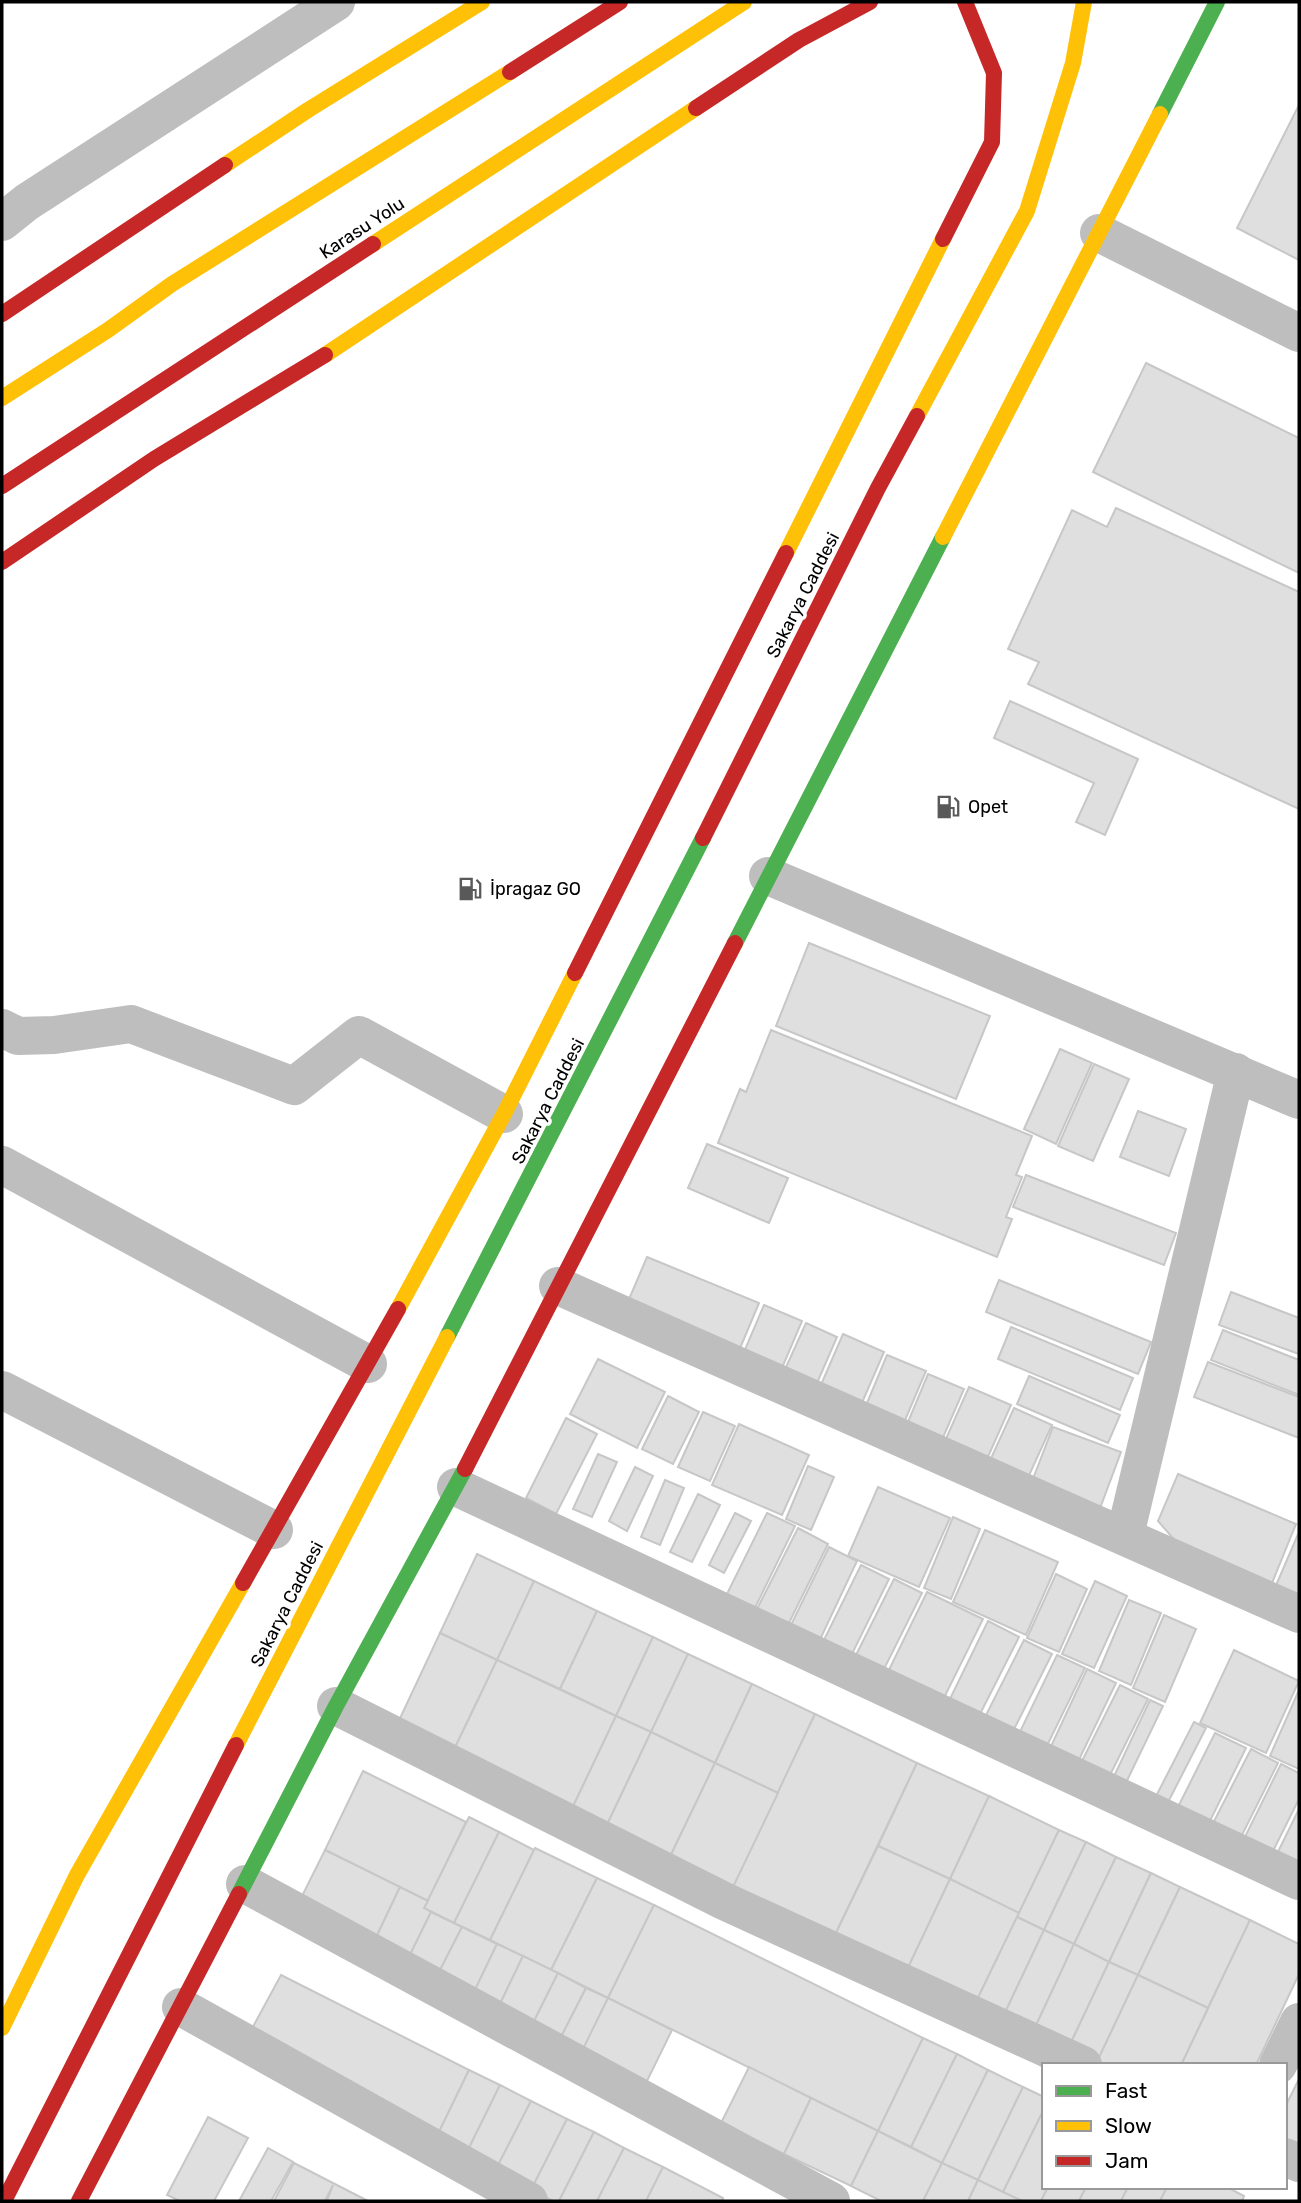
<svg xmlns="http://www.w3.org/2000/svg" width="1301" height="2203" viewBox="0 0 1301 2203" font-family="Rubik,sans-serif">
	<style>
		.building { fill: #dfdfdf; stroke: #c7c7c7; stroke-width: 2 }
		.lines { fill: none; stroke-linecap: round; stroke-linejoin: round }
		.street { stroke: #bebebe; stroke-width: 38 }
		.fast { stroke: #4caf50; stroke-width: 16 }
		.slow { stroke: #ffc107; stroke-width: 16 }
		.jam { stroke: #c62828; stroke-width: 16 }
		.labels { text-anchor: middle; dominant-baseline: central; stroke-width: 7; stroke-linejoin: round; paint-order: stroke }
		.street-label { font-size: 18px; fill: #000; stroke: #fff }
		.poi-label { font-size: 18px; fill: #000; stroke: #fff; text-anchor: start }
	</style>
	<rect width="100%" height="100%" fill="#fff"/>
	<g class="building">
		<path d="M1299,105V260L1237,228Z"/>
		<path d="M1146,363L1299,438V573L1093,472Z"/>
		<path d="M1116,508L1299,592V809L1028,684L1039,662L1008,649L1072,510L1107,527Z"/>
		<path d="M1010,701L1138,759L1105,835L1076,822L1094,783L994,738Z"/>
		<path d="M809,943L990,1016L956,1099L776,1026Z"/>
		<path d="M771,1030L1032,1136L1016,1175L1022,1177L1006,1217L1012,1219L997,1257L718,1143L740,1089L746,1092Z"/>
		<path d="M1060,1049L1092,1063L1056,1144L1024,1129Z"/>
		<path d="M1094,1064L1129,1079L1093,1161L1058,1146Z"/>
		<path d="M1138,1111L1186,1129L1169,1176L1120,1157Z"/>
		<path d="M707,1144L788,1178L769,1223L688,1188Z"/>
		<path d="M1026,1175L1176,1233L1164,1265L1013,1207Z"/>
		<path d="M647,1257L759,1303L736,1358L624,1311Z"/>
		<path d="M999,1280L1151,1342L1138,1374L986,1312Z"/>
		<path d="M1231,1292L1299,1318V1354L1219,1325Z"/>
		<path d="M764,1305L802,1321L779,1375L741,1359Z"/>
		<path d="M806,1323L837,1337L814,1390L782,1376Z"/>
		<path d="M1011,1327L1133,1378L1120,1410L998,1359Z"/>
		<path d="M1223,1330L1299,1360V1395L1211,1360Z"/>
		<path d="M843,1334L884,1352L858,1412L817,1394Z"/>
		<path d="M887,1355L926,1371L900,1432L862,1415Z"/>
		<path d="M598,1359L665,1392L637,1448L570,1414Z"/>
		<path d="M1208,1362L1299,1397V1438L1194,1397Z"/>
		<path d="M928,1374L964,1389L938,1449L903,1434Z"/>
		<path d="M1029,1376L1120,1415L1108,1443L1017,1404Z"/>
		<path d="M969,1387L1011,1405L983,1468L941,1450Z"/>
		<path d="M668,1396L699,1412L673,1464L642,1449Z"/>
		<path d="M1014,1408L1052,1425L1026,1482L988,1465Z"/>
		<path d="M703,1412L735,1426L710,1481L678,1467Z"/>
		<path d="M566,1418L597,1434L556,1514L526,1498Z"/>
		<path d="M739,1424L809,1455L782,1515L712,1485Z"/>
		<path d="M1053,1427L1121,1452L1099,1511L1031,1484Z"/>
		<path d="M598,1454L617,1462L592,1517L573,1509Z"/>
		<path d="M808,1466L834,1477L811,1530L786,1519Z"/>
		<path d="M635,1467L653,1476L627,1531L609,1521Z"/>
		<path d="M1178,1474L1296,1524L1270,1588L1185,1552L1158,1521Z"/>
		<path d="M665,1480L684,1488L660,1545L641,1537Z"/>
		<path d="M878,1487L950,1518L919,1587L848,1556Z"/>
		<path d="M698,1494L720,1505L692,1562L670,1552Z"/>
		<path d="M735,1513L751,1521L724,1573L709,1565Z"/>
		<path d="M767,1513L795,1526L752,1614L724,1600Z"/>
		<path d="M953,1517L980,1529L951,1599L924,1588Z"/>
		<path d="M798,1528L828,1544L786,1629L755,1613Z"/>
		<path d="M985,1530L1058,1562L1026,1635L953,1602Z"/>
		<path d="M1299,1532V1609L1271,1597Z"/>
		<path d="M829,1547L857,1561L817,1646L788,1631Z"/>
		<path d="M477,1554L534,1581L497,1660L440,1633Z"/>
		<path d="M861,1565L889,1579L849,1660L821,1646Z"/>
		<path d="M1056,1574L1087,1589L1059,1652L1027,1638Z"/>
		<path d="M894,1579L922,1593L880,1677L852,1663Z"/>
		<path d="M534,1581L597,1611L560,1689L497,1660Z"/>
		<path d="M1095,1581L1127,1596L1094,1668L1062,1654Z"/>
		<path d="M927,1592L983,1619L940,1706L885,1678Z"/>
		<path d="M1129,1600L1161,1613L1131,1685L1099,1671Z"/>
		<path d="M597,1611L653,1637L616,1716L560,1689Z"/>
		<path d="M1164,1615L1196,1629L1165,1702L1133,1688Z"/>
		<path d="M988,1621L1019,1637L976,1722L946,1707Z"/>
		<path d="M440,1633L497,1660L450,1758L394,1731Z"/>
		<path d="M653,1637L688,1654L651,1732L616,1716Z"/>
		<path d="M1024,1640L1052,1654L1009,1739L981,1725Z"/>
		<path d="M1234,1650L1299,1681L1266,1753L1200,1723Z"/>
		<path d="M688,1654L752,1684L715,1763L651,1732Z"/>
		<path d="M1057,1655L1085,1668L1042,1756L1015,1742Z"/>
		<path d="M497,1660L616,1716L569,1815L450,1758Z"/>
		<path d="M1087,1669L1116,1683L1074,1770L1046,1757Z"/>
		<path d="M752,1684L815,1714L778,1793L715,1763Z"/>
		<path d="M1120,1685L1148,1699L1106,1783L1078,1769Z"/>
		<path d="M1299,1690V1769L1270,1756Z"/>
		<path d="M1150,1700L1163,1706L1121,1793L1109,1787Z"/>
		<path d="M815,1714L917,1763L833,1939L731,1891Z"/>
		<path d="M616,1716L651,1732L604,1831L569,1815Z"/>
		<path d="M1194,1722L1206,1728L1162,1814L1150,1808Z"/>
		<path d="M651,1732L715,1763L668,1861L604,1831Z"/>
		<path d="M1215,1733L1246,1748L1203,1835L1172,1819Z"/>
		<path d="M1251,1749L1278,1763L1235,1849L1207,1835Z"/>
		<path d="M715,1763L778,1793L731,1891L668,1861Z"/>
		<path d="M917,1763L989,1796L950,1879L878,1846Z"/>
		<path d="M1281,1764L1299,1773V1799L1266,1865L1238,1851Z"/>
		<path d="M363,1771L466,1822L428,1901L325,1850Z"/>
		<path d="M989,1796L1059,1830L1019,1913L950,1879Z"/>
		<path d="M1299,1809V1879L1271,1866Z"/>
		<path d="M469,1817L499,1832L454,1923L424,1908Z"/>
		<path d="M1059,1830L1086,1842L1044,1930L1017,1917Z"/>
		<path d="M499,1832L534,1850L490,1940L454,1923Z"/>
		<path d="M1086,1842L1116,1857L1074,1944L1044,1930Z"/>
		<path d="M878,1846L950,1879L905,1974L833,1939Z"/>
		<path d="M535,1848L597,1878L551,1970L490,1940Z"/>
		<path d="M325,1850L400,1887L371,1948L295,1910Z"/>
		<path d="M1116,1857L1151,1873L1109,1962L1074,1944Z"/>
		<path d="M1151,1873L1180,1887L1138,1975L1109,1962Z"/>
		<path d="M597,1878L654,1905L608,1998L551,1970Z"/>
		<path d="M950,1879L1019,1913L974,2006L905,1974Z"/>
		<path d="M400,1887L428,1901L424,1908L431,1912L405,1965L371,1948Z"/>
		<path d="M1180,1887L1250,1920L1208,2008L1138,1975Z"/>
		<path d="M654,1905L923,2038L878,2131L608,1998Z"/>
		<path d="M431,1912L462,1927L437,1976L407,1961Z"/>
		<path d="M1017,1917L1044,1930L1002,2019L974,2006Z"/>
		<path d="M1250,1920L1299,1944V1974L1256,2065H1181Z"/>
		<path d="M462,1927L497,1944L473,1994L437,1976Z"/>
		<path d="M1044,1930L1074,1944L1032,2034L1002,2019Z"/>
		<path d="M497,1944L523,1956L499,2006L473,1994Z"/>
		<path d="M1074,1944L1109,1962L1067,2051L1032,2034Z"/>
		<path d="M523,1956L558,1973L533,2023L499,2006Z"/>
		<path d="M1109,1962L1138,1975L1096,2064L1067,2051Z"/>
		<path d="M558,1973L586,1988L561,2037L533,2023Z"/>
		<path d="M281,1975L469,2070L436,2138L248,2036Z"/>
		<path d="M1138,1975L1208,2008L1181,2065L1096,2064Z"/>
		<path d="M586,1988L608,1998L584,2048L561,2037Z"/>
		<path d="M608,1998L672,2030L647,2081L582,2051Z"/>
		<path d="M923,2038L957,2054L911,2147L878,2131Z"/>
		<path d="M957,2054L988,2070L942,2163L911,2147Z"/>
		<path d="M749,2067L811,2098L784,2154L721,2123Z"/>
		<path d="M469,2070L500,2085L466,2154L436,2138Z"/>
		<path d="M988,2070L1023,2087L978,2180L942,2163Z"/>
		<path d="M1299,2079V2161L1285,2154V2107Z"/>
		<path d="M500,2085L531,2101L495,2171L466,2154Z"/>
		<path d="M1023,2087L1044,2097V2109L1003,2192L978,2180Z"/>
		<path d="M811,2098L878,2131L851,2186L784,2154Z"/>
		<path d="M531,2101L567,2119L531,2190L495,2171Z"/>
		<path d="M1044,2109V2187H1048L1041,2201H1022L1003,2192Z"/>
		<path d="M208,2117L248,2138L214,2201H180L167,2195Z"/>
		<path d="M567,2119L594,2132L559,2201H553L531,2190Z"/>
		<path d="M878,2131L942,2163L923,2201H881L851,2186Z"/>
		<path d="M594,2132L624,2148L597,2201H559Z"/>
		<path d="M268,2148L293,2162L271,2201H239Z"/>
		<path d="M624,2148L663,2167L646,2201H597Z"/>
		<path d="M294,2163L368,2201H327L333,2185L325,2201H274Z"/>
		<path d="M942,2163L978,2180L968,2201H923Z"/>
		<path d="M663,2167L723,2198L722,2201H646Z"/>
		<path d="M978,2180L1003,2192L1022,2201H968Z"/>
		<path d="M1048,2187H1086L1079,2201H1041Z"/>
		<path d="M1086,2187H1128L1121,2201H1079Z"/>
		<path d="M1128,2187H1167L1160,2201H1121Z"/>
		<path d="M1167,2187H1227L1244,2196L1242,2201H1160Z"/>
	</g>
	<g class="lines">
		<g class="street">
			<path d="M2,222L27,202L336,2"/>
			<path d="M1099,233L1299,333"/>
			<path d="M768,876L1299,1100"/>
			<path d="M2,1028L18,1036L54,1035L131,1024L294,1086L359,1035L504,1114"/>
			<path d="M2,1165L368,1364"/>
			<path d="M558,1286L1299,1614"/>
			<path d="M2,1390L274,1530"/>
			<path d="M456,1487L1299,1881"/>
			<path d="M1125,1535L1236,1072"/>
			<path d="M336,1706L724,1901L1083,2065"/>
			<path d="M245,1884L831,2201"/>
			<path d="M181,2007L529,2201"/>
			<path d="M1278,2065L1299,2022"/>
			<path d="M1285,2157L1299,2163"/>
		</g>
		<g class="fast">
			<path d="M1160,114L1217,2"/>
			<path d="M735,943L943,537"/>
			<path d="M447,1337L703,838"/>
			<path d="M239,1894L336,1706L465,1469"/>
		</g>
		<g class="slow">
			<path d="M225,165L308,110L482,2"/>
			<path d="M373,244L744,2"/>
			<path d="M325,355L696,108"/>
			<path d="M2,398L108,330L172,284L510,72"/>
			<path d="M917,416L1027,211L1073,63L1084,2"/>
			<path d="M943,537L1160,114"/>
			<path d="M786,553L943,239"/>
			<path d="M398,1309L504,1114L575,973"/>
			<path d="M236,1745L447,1337"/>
			<path d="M2,2028L77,1875L243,1583"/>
		</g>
		<g class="jam">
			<path d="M510,72L620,2"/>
			<path d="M696,108L799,40L870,2"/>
			<path d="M943,239L992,142L994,73L965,2"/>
			<path d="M2,314L225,165"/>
			<path d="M2,486L373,244"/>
			<path d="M2,562L154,459L325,355"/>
			<path d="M703,838L878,488L917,416"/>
			<path d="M575,973L786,553"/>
			<path d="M465,1469L735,943"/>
			<path d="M243,1583L398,1309"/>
			<path d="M4,2201L236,1745"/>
			<path d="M79,2201L239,1894"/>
		</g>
	</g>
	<defs>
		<g id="fuel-bare" transform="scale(1.89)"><path d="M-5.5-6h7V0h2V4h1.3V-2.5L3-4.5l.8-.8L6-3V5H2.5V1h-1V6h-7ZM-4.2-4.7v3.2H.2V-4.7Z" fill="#595959" stroke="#fff" stroke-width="2.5" paint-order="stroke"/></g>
	</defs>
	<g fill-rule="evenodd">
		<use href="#fuel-bare" x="948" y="807"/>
		<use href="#fuel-bare" x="470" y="889"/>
	</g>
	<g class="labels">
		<g class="street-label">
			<text transform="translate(362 228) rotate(-33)">Karasu Yolu</text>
			<text transform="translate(803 595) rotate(-63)">Sakarya Caddesi</text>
			<text transform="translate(548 1101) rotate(-63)">Sakarya Caddesi</text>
			<text transform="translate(287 1604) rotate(-63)">Sakarya Caddesi</text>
		</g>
		<g class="poi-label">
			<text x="968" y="807">Opet</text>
			<text x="490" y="889">İpragaz GO</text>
		</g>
	</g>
	<rect width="1301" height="2203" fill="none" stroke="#000000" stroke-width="7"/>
	<rect x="1042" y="2063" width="245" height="126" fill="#ffffff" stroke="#999999" stroke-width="2"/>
	<rect x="1056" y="2086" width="35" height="10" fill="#4caf50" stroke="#999999" stroke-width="2"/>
	<text x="1105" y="2098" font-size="21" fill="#000000">Fast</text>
	<rect x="1056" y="2121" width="35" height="10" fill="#ffc107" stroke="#999999" stroke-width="2"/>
	<text x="1105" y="2133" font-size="21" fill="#000000">Slow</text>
	<rect x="1056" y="2156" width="35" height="10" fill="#c62828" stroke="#999999" stroke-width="2"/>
	<text x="1105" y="2168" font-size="21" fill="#000000">Jam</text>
</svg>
